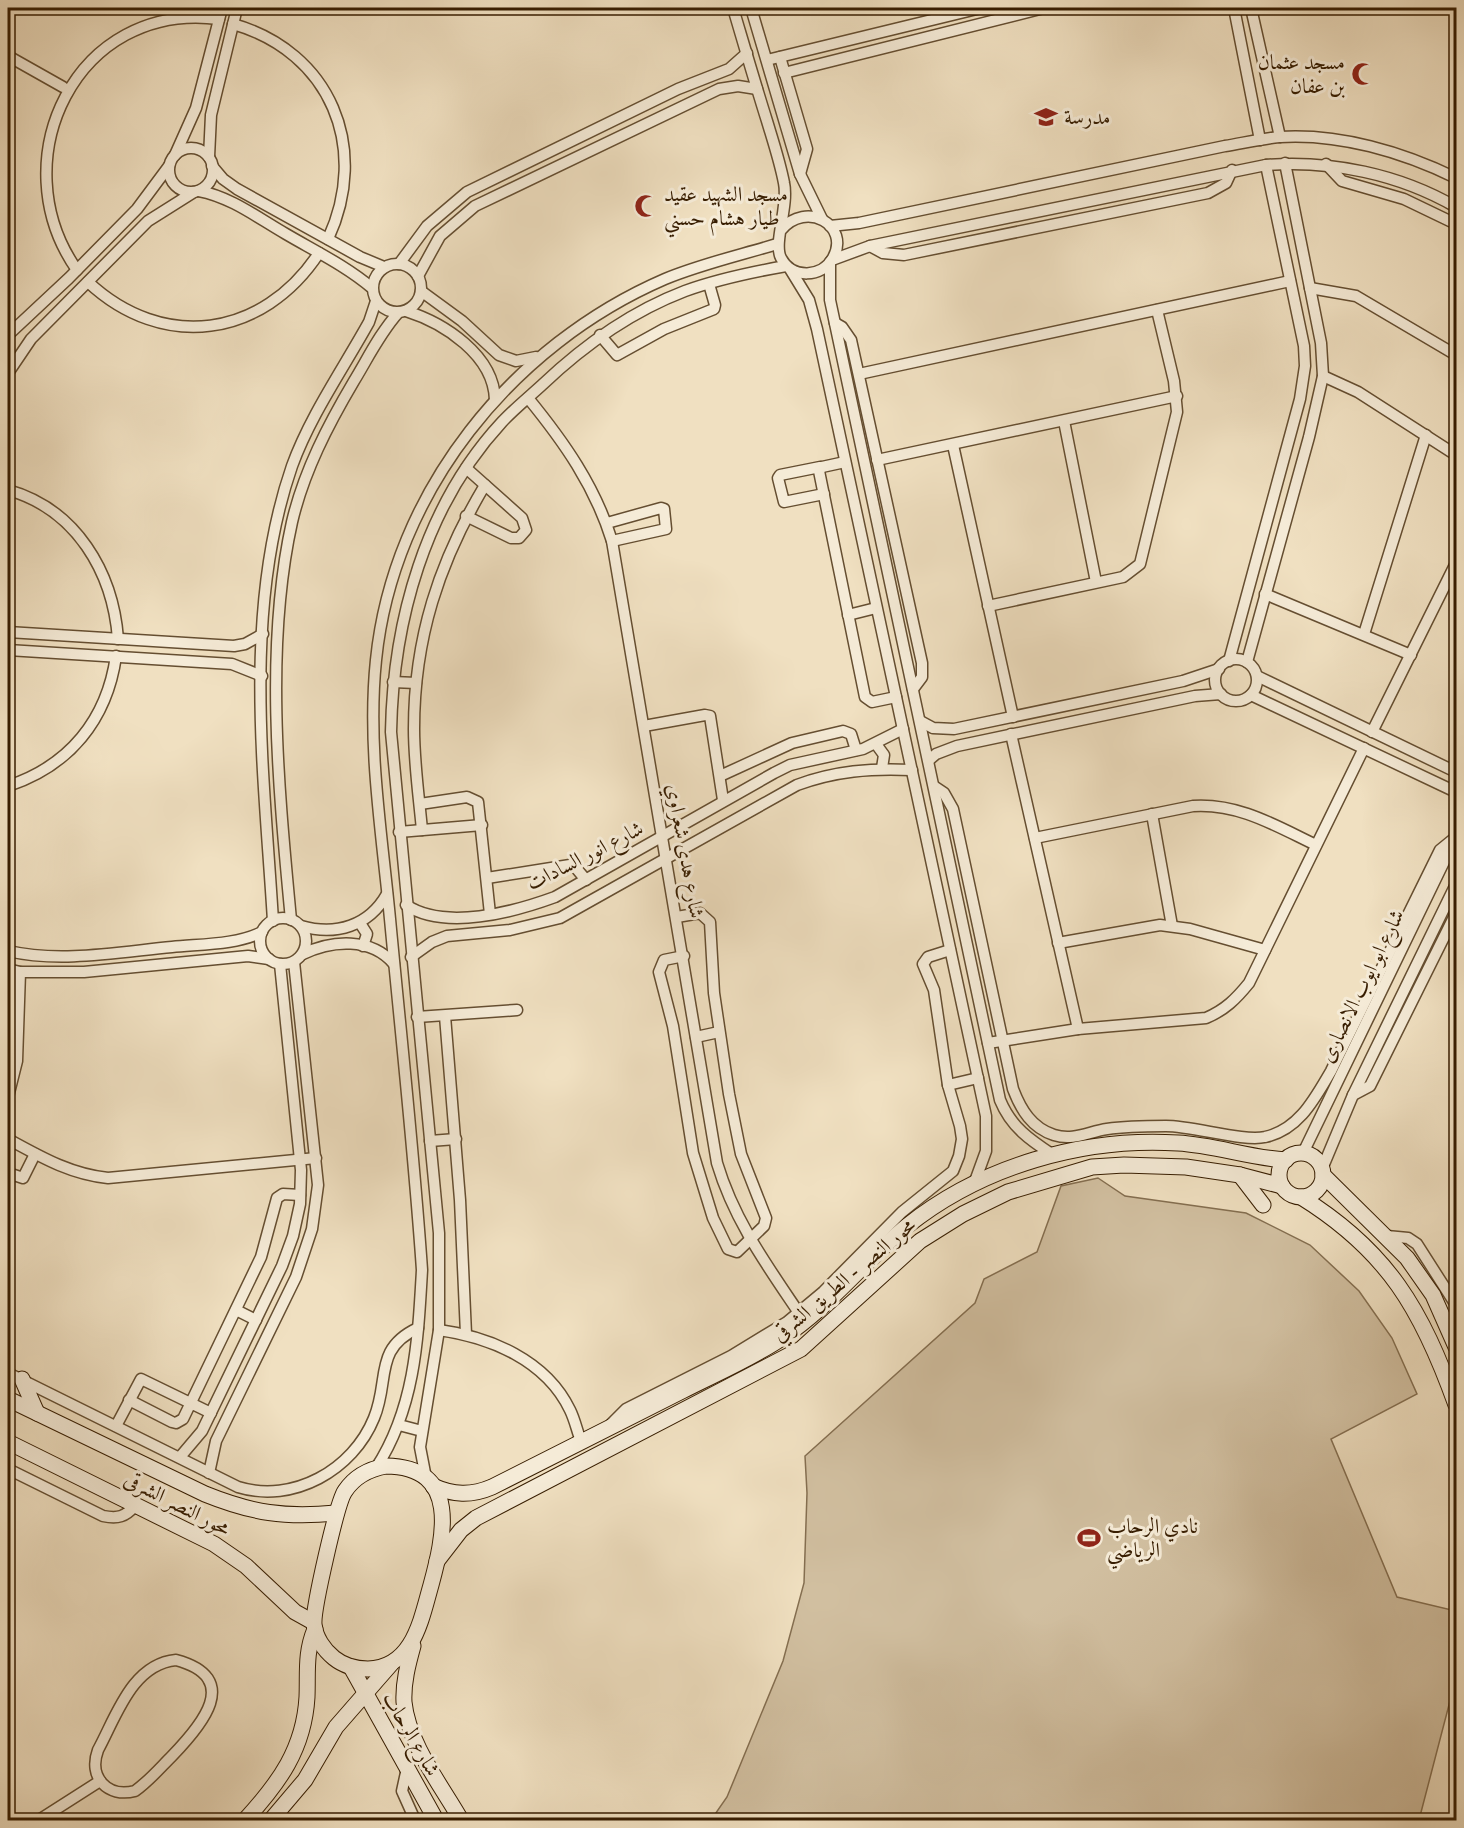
<svg xmlns="http://www.w3.org/2000/svg" width="1464" height="1828" viewBox="0 0 1464 1828" font-family="'IM FELL Double Pica',Amiri,serif">
	<style>
		.green { fill: #d1bfa0; stroke: #846e50; stroke-width: 1.5 }
		.lines { fill: none; stroke-linecap: round; stroke-linejoin: round }
		.street-casing { stroke: #654e31; stroke-width: 13 }
		.secondary-casing { stroke: #371d01; stroke-width: 17 }
		.street { stroke: #f5ebd7; stroke-width: 10 }
		.secondary { stroke: #f5ebd7; stroke-width: 15 }
		.labels { text-anchor: middle; dominant-baseline: central; stroke-width: 6; stroke-linejoin: round; paint-order: stroke }
		.poi-label { font-size: 21px; fill: #371d01; stroke: #f5ebd7; text-anchor: start }
		.street-label { font-size: 21px; fill: #371d01; stroke: #f5ebd7 }
	</style>
	<rect width="100%" height="100%" fill="#f0e0c1"/>
	<filter id="stains"><feTurbulence type="fractalNoise" baseFrequency=".00333" numOctaves="4"/><feColorMatrix values="0 0 0 0 .2 0 0 0 0 .09 0 0 0 0 .02 0 0 0 .5 -.17"/></filter>
	<radialGradient id="worn" r=".72"><stop offset=".6" stop-color="#630" stop-opacity="0"/><stop offset="1" stop-color="#630" stop-opacity=".3"/></radialGradient>
	<path class="green" d="M1098,1178L1125,1196L1246,1213L1310,1245L1359,1291L1392,1338L1417,1394L1331,1439L1397,1597L1456,1611V1678L1419,1820H711L727,1797L783,1661L804,1583L807,1493L805,1456L975,1303L984,1279L1037,1252L1061,1186Z"/>
	<g class="lines">
		<g class="street-casing">
			<g id="street">
				<path d="M733,8C744,45 755,83 767,121C773,141 780,162 784,183C789,206 773,243 781,258C792,279 822,278 833,258C851,225 806,200 781,230"/>
				<path d="M751,8L800,174L822,219"/>
				<path d="M1234,8L1260,140"/>
				<path d="M1251,8L1280,137"/>
				<path d="M233,24C331,52 370,148 328,239"/>
				<path d="M8,56L63,87"/>
				<path d="M780,57L807,149L800,174"/>
				<path d="M767,60L981,8"/>
				<path d="M784,73L1044,8"/>
				<circle cx="191" cy="170" r="22"/>
				<path d="M175,155L196,108L222,8"/>
				<path d="M209,157L211,115L237,8"/>
				<path d="M1326,164L1342,181L1404,199L1456,224"/>
				<path d="M212,166L223,179L237,189L360,257L384,267"/>
				<path d="M199,191C231,197 258,218 286,234C315,251 346,266 372,288"/>
				<path d="M830,226L859,223L1225,146C1243,143 1261,139 1279,137C1339,133 1403,152 1456,178"/>
				<path d="M870,246L883,253L904,255L1208,193L1226,183L1232,170"/>
				<path d="M832,260L870,246L1266,165C1331,160 1399,174 1456,207"/>
				<path d="M830,262V300L1000,1100C1011,1127 1030,1140 1053,1155"/>
				<circle cx="397" cy="288" r="24"/>
				<path d="M399,264L427,226L467,192L678,89L729,69L747,53"/>
				<path d="M790,269L809,300L817,329L986,1116V1151L974,1184"/>
				<path d="M77,270C0,161 76,0 219,19"/>
				<path d="M418,276L440,236L475,206L719,89L738,86L757,89"/>
				<path d="M88,282C163,352 263,338 319,253"/>
				<path d="M1310,288L1356,296L1456,355"/>
				<path d="M421,291L462,321L499,355L516,361L536,357"/>
				<path d="M406,311C444,323 494,355 495,400"/>
				<path d="M835,323L842,327L851,340L922,663V677L913,689"/>
				<path d="M8,335L69,278L137,209L169,166"/>
				<path d="M600,335L617,355L664,329L714,309L715,305L709,284"/>
				<path d="M8,373L31,339L148,221L194,192"/>
				<path d="M859,374L1290,281"/>
				<path d="M1323,376L1358,392L1456,455"/>
				<path d="M528,398C564,442 595,486 612,541L717,1163C734,1220 766,1264 799,1313"/>
				<path d="M1064,421L1096,582"/>
				<path d="M953,445L1013,717"/>
				<path d="M877,460L1177,396"/>
				<path d="M845,462L822,467L819,471L865,697L872,702L896,697"/>
				<path d="M820,467L780,475L778,478L784,502L824,494"/>
				<path d="M8,490C76,509 113,572 118,639"/>
				<path d="M466,516L511,538H519L526,530L522,518L466,468"/>
				<path d="M607,523L661,508L664,509L666,529L612,541"/>
				<path d="M1265,594L1411,655"/>
				<path d="M988,606L1123,577L1140,564L1177,412L1174,381L1157,310"/>
				<path d="M848,615L876,608"/>
				<path d="M8,632L234,646L245,644L263,634"/>
				<path d="M1364,634L1426,435"/>
				<path d="M8,650L232,664L262,676"/>
				<circle cx="1236" cy="680" r="21"/>
				<path d="M1229,661L1300,399L1305,366L1304,346L1266,165"/>
				<path d="M1247,662L1309,437L1323,376L1321,343L1285,163"/>
				<path d="M1257,676L1456,772"/>
				<path d="M393,682L416,683"/>
				<path d="M1251,695L1456,792"/>
				<path d="M920,721L933,728L954,729L1183,681L1219,669"/>
				<path d="M644,726L705,715L710,716L723,800"/>
				<path d="M1372,732L1456,563"/>
				<path d="M1011,734L1078,1029"/>
				<path d="M876,744L884,755L882,768"/>
				<path d="M929,760L936,754L957,746L1195,696L1221,694"/>
				<path d="M720,776L792,743L843,731L851,734L856,750"/>
				<path d="M8,786C69,766 107,720 116,656"/>
				<path d="M935,787L944,793L953,809L1013,1089C1021,1110 1032,1128 1054,1135C1073,1141 1088,1132 1107,1129C1127,1126 1146,1126 1166,1126C1193,1126 1244,1142 1265,1137C1299,1130 1315,1098 1331,1071L1440,850L1456,837"/>
				<path d="M420,804L467,797L478,802L490,914"/>
				<path d="M1152,814L1172,926"/>
				<path d="M422,830C419,797 414,763 414,729C414,638 439,562 485,485"/>
				<path d="M399,832L482,825"/>
				<path d="M1035,838L1193,806C1239,803 1276,826 1316,845"/>
				<path d="M487,878L570,865L576,868L586,880"/>
				<path d="M406,905C445,931 514,912 555,897L774,773L790,765L863,749L903,729"/>
				<path d="M677,917L700,913L710,922L714,993L729,1094L741,1154L766,1218L764,1226L737,1252L728,1249L713,1218L693,1153L673,1026L659,972L664,960L684,956"/>
				<circle cx="283" cy="941" r="23"/>
				<path d="M291,920C279,792 264,648 292,522C304,471 328,425 354,381C368,358 380,333 398,313"/>
				<path d="M273,921C264,771 242,611 292,466C310,416 343,369 369,322L376,301"/>
				<path d="M360,923L367,934L363,946"/>
				<path d="M301,926C336,936 369,926 387,894"/>
				<path d="M1058,943L1160,925L1190,929L1265,950"/>
				<path d="M8,951C61,963 119,952 172,947C201,944 236,945 262,932"/>
				<path d="M303,954C332,940 371,937 394,964"/>
				<path d="M411,957L432,942L447,936L510,930L560,918L797,785C835,771 871,768 912,770"/>
				<path d="M8,969L20,972H84L248,956L269,959"/>
				<path d="M445,1016L460,1200L466,1334"/>
				<path d="M417,1017L517,1010"/>
				<path d="M696,1037L719,1032"/>
				<path d="M988,1043L1078,1029L1206,1018C1225,1010 1236,999 1249,983L1364,748"/>
				<path d="M948,1085L978,1078"/>
				<path d="M1353,1095L1370,1086L1456,913"/>
				<path d="M8,1097L17,1061L20,972"/>
				<path d="M8,1139C41,1157 70,1174 108,1178L316,1158"/>
				<path d="M430,1141L456,1139"/>
				<path d="M1303,1153L1456,837"/>
				<path d="M1322,1169L1353,1095L1456,884"/>
				<path d="M8,1173L23,1178L35,1154"/>
				<path d="M1387,1236L1408,1238L1417,1244L1456,1305"/>
				<path d="M236,1310L256,1320"/>
				<path d="M439,1330C490,1337 546,1360 570,1410C575,1420 577,1431 581,1441"/>
				<path d="M1450,1331L1456,1314"/>
				<path d="M8,1373L238,1487C293,1504 353,1470 374,1418C390,1380 373,1349 418,1328"/>
				<path d="M129,1400L172,1422L176,1423L183,1419L261,1257L277,1198L283,1194L300,1195"/>
				<path d="M611,1424L626,1409L731,1356L787,1322L823,1292L902,1212L953,1171L959,1156L962,1139L960,1126L948,1085L934,990L923,964L928,957L950,950"/>
				<path d="M399,1425L422,1431"/>
				<path d="M116,1426L141,1379L211,1413"/>
				<path d="M180,1457L202,1431L282,1266L293,1236L300,1204L301,1170L280,964"/>
				<path d="M376,1468C415,1408 418,1340 422,1270C414,1153 401,1036 390,919C382,834 367,746 376,660C393,492 512,345 665,279C701,264 741,255 777,244"/>
				<path d="M8,1469L103,1516C118,1519 125,1517 136,1505"/>
				<path d="M209,1473L216,1441L296,1277L312,1229L318,1185L294,962"/>
				<path d="M426,1478L420,1447L439,1330V1233L391,732C393,621 425,505 502,422C514,409 529,397 542,385C584,345 630,312 685,291C718,279 752,272 786,266"/>
				<path d="M176,1660C243,1678 201,1726 172,1756C160,1768 149,1781 135,1791C107,1798 88,1777 98,1750C116,1717 132,1664 176,1660Z"/>
				<path d="M407,1768L402,1791L415,1820"/>
				<path d="M8,1815L15,1820"/>
				<path d="M39,1820L100,1781"/>
			</g>
		</g>
		<g class="secondary-casing">
			<g id="secondary">
				<circle cx="1301" cy="1175" r="22"/>
				<path d="M1240,1175L1263,1205"/>
				<path d="M1323,1175L1407,1258L1433,1295L1456,1347"/>
				<path d="M1301,1197C1388,1251 1422,1310 1456,1405"/>
				<path d="M22,1379L37,1413"/>
				<path d="M8,1399L205,1494C252,1513 285,1518 336,1513"/>
				<path d="M8,1442L214,1544L246,1566L295,1612L313,1622"/>
				<path d="M386,1466C461,1467 444,1537 431,1585C421,1620 413,1668 368,1669C356,1669 344,1666 334,1658C324,1650 315,1637 314,1624C313,1609 337,1502 345,1491C355,1476 369,1469 386,1466Z"/>
				<path d="M433,1486C453,1495 471,1496 492,1487C555,1455 618,1423 682,1391C715,1374 751,1359 782,1338C829,1307 863,1262 907,1226C982,1166 1083,1137 1178,1143C1215,1145 1249,1158 1286,1160"/>
				<path d="M437,1561L461,1530L476,1518L801,1349L920,1241L963,1214L1008,1192L1092,1167L1124,1165L1186,1167L1240,1175L1282,1186"/>
				<path d="M413,1646C408,1664 403,1683 404,1702C408,1743 441,1785 461,1820"/>
				<path d="M351,1667L436,1820"/>
				<path d="M245,1820C279,1783 304,1749 307,1697C308,1672 305,1653 315,1629"/>
				<path d="M271,1820L305,1780L336,1727L391,1664"/>
			</g>
		</g>
		<use href="#street" class="street"/>
		<use href="#secondary" class="secondary"/>
	</g>
	<defs>
		<g id="mosque-bare" transform="scale(1.8)"><path d="M3.5-4.9A6 6 0 1 0 3.5 4.9A5 5 0 1 1 3.5-4.9Z" fill="#8f2418" stroke="#f5ebd7" stroke-width="2.5" paint-order="stroke"/></g>
		<g id="school-bare" transform="scale(1.8)"><path d="M0-5L7-2L0 1L-7-2ZM-4 1L0 2.5L4 1V4Q0 6-4 4Z" fill="#8f2418" stroke="#f5ebd7" stroke-width="2.5" paint-order="stroke"/></g>
		<g id="stadium-bare" transform="scale(1.8)"><path d="M0-5a6.5 5 0 1 0 0 10a6.5 5 0 1 0 0-10ZM-3.5-1.8h7v3.6h-7Z" fill="#8f2418" stroke="#f5ebd7" stroke-width="2.5" paint-order="stroke"/></g>
	</defs>
	<g fill-rule="evenodd">
		<use href="#mosque-bare" x="1363" y="74"/>
		<use href="#school-bare" x="1046" y="117"/>
		<use href="#mosque-bare" x="646" y="206"/>
		<use href="#stadium-bare" x="1089" y="1538"/>
	</g>
	<g class="labels">
		<g class="poi-label">
			<text x="1345" y="62" text-anchor="end">مسجد عثمان<tspan x="1345" dy="24">بن عفان</tspan></text>
			<text x="1064" y="117">مدرسة</text>
			<text x="664" y="194">مسجد الشهيد عقيد<tspan x="664" dy="24">طيار هشام حسني</tspan></text>
			<text x="1107" y="1526">نادي الرحاب<tspan x="1107" dy="24">الرياضي</tspan></text>
		</g>
		<g class="street-label">
			<text transform="translate(685 851) rotate(80)">شارع هدى شعراوي</text>
			<text transform="translate(585 856) rotate(-27)">شارع انور السادات</text>
			<text transform="translate(1362 986) rotate(-64)">شارع ابو ايوب الانصارى</text>
			<text transform="translate(844 1280) rotate(-40)">محور النصر - الطريق الشرقي</text>
			<text transform="translate(177 1504) rotate(27)">محور النصر الشرقى</text>
			<text transform="translate(411 1734) rotate(60)">شارع الرحاب</text>
		</g>
	</g>
	<rect width="1464" height="1828" fill="none" stroke="#f0e0c1" stroke-width="30"/>
	<rect x="9" y="9" width="1446" height="1810" fill="none" stroke="#371d01" stroke-width="3"/>
	<rect x="15" y="15" width="1434" height="1798" fill="none" stroke="#371d01" stroke-width="1.5"/>
	<rect width="100%" height="100%" filter="url(#stains)"/>
	<rect width="100%" height="100%" fill="url(#worn)"/>
</svg>
